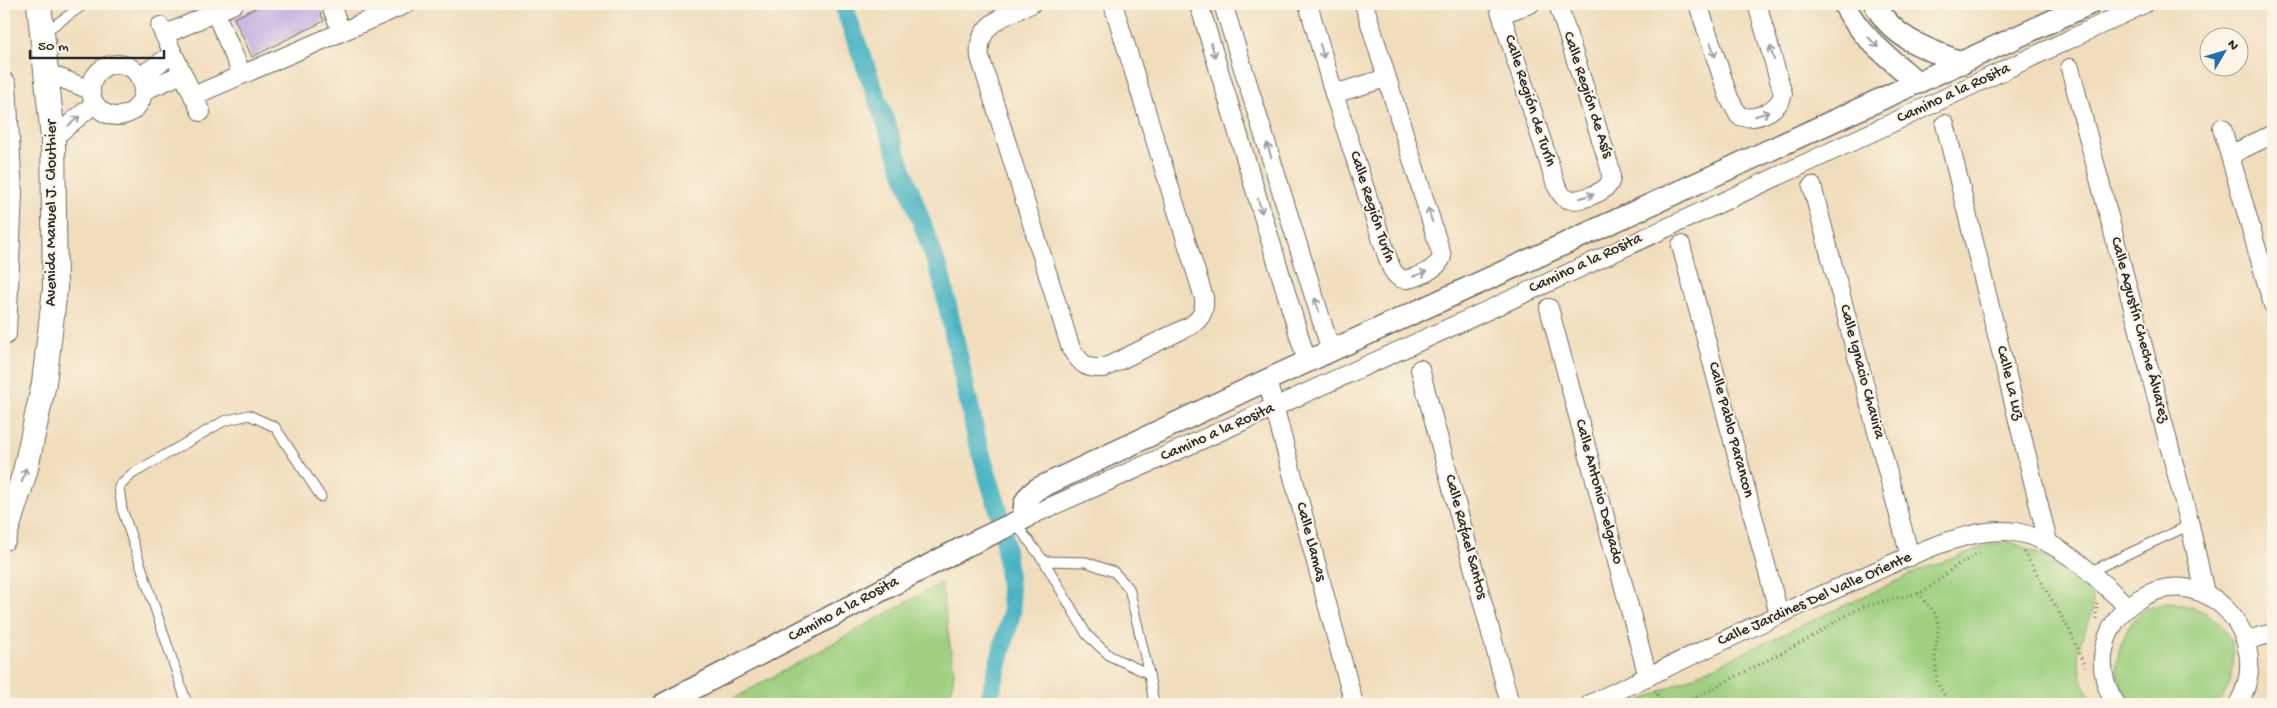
<svg xmlns="http://www.w3.org/2000/svg" width="2277" height="708" viewBox="0 0 2277 708" font-family="'Gochi Hand',sans-serif">
	<style>
		.green { fill: #9ed080; stroke: #647e56 }
		.lines { fill: none; stroke-linecap: round; stroke-linejoin: round }
		.canal { stroke: #46b4c1; stroke-width: 19 }
		.building { fill: #b49ce2 }
		.service-casing { stroke: #70695e; stroke-width: 11 }
		.minor-casing { stroke: #70695e; stroke-width: 20 }
		.tertiary-casing { stroke: #70695e; stroke-width: 24 }
		.secondary-casing { stroke: #70695e; stroke-width: 26 }
		.path { stroke: #70695e; stroke-width: 3; stroke-dasharray: 1 4; stroke-linecap: butt }
		.service { stroke: #fff; stroke-width: 9 }
		.minor { stroke: #fff; stroke-width: 18 }
		.tertiary { stroke: #fff; stroke-width: 21 }
		.secondary { stroke: #fff; stroke-width: 24 }
		.oneway { stroke: #a0a0a0 }
		.labels { text-anchor: middle; dominant-baseline: central; stroke-width: 4; stroke-linejoin: round; paint-order: stroke }
		.street-label { font-size: 16px; fill: #2b2b2b; stroke: #fcf5e5 }
	</style>
	<rect width="100%" height="100%" fill="#fcf5e5"/>
	<filter id="ink" filterUnits="userSpaceOnUse"><feTurbulence type="fractalNoise" baseFrequency=".02" numOctaves="2"/><feDisplacementMap in="SourceGraphic" scale="10" xChannelSelector="R" yChannelSelector="G"/><feConvolveMatrix kernelMatrix="1 2 1 2 8 2 1 2 1" color-interpolation-filters="sRGB"/></filter>
	<filter id="wash" filterUnits="userSpaceOnUse"><feTurbulence type="fractalNoise" baseFrequency=".0096" numOctaves="4" result="noise"/><feDisplacementMap in="SourceGraphic" scale="20" xChannelSelector="R" yChannelSelector="G"/><feGaussianBlur stdDeviation="1.12" result="paint"/><feColorMatrix in="noise" values="0 0 0 0 0 0 0 0 0 0 0 0 0 0 0 0 0 1.4 0 .05"/><feComposite in="paint" operator="in"/></filter>
	<g filter="url(#wash)">
		<rect width="100%" height="100%" fill="#f0ddbc"/>
		<g class="green">
			<path d="M2010,541C2032,552 2074,567 2088,588C2102,609 2082,629 2079,649C2076,668 2085,688 2093,704H1634L1920,570L1988,545Z"/>
			<path d="M941,583L954,673L949,704H724Z"/>
			<path d="M2166,603C2207,605 2241,627 2232,673C2230,684 2225,695 2217,704H2134C2111,681 2114,655 2128,629C2132,622 2140,612 2147,608C2152,606 2160,605 2166,603Z"/>
		</g>
		<g class="lines">
			<path class="canal" d="M843,4L941,276L977,440L1003,526L1012,611L988,704"/>
		</g>
		<g id="blocks">
			<path class="building" d="M264,4H316L324,21L252,57L234,18Z"/>
		</g>
	</g>
	<g filter="url(#ink)">
		<use href="#blocks" fill-opacity="0" stroke="#70695e" stroke-width="1"/>
		<g class="lines">
			<g class="service-casing">
				<g id="service">
					<path d="M43,33L85,4"/>
					<path d="M1015,523L1044,561L1087,635L1110,656L1149,674L1154,704"/>
					<path d="M1044,561L1086,562L1114,572L1129,588L1149,674"/>
					<path d="M2089,572L2190,525"/>
					<path d="M187,704L122,509L119,487L132,474L224,421L249,415L275,427L321,497"/>
				</g>
			</g>
			<g class="minor-casing">
				<g id="minor">
					<path d="M330,4L341,30"/>
					<path d="M1031,4C1005,16 976,23 980,57L1071,349C1082,364 1084,369 1104,368L1192,325C1202,317 1205,311 1204,298L1113,4"/>
					<path d="M1199,4L1307,362"/>
					<path d="M1223,4L1331,351"/>
					<path d="M1308,4L1334,94L1390,265C1392,270 1395,275 1400,278C1411,283 1440,268 1442,256L1364,4"/>
					<path d="M1498,4L1556,185C1559,190 1561,195 1565,198C1575,204 1604,193 1609,184C1612,179 1611,174 1610,168L1558,4"/>
					<path d="M1698,4L1729,98L1739,116C1756,121 1778,111 1783,94L1757,4"/>
					<path d="M215,12L242,74"/>
					<path d="M1501,14L1530,4"/>
					<path d="M160,26L201,112"/>
					<path d="M164,35L234,4"/>
					<circle cx="117" cy="90" r="26"/>
					<path d="M2070,68L2190,525L2205,593"/>
					<path d="M48,73L90,90"/>
					<path d="M139,77L173,54"/>
					<path d="M143,91L182,74"/>
					<path d="M1334,94L1386,78"/>
					<path d="M193,96L406,4"/>
					<path d="M1945,124L2048,542"/>
					<path d="M2222,128L2273,305"/>
					<path d="M53,138L94,104"/>
					<path d="M2230,155L2273,134"/>
					<path d="M1812,186L1910,557"/>
					<path d="M1681,245L1779,614"/>
					<path d="M1549,308L1648,677"/>
					<path d="M1420,369L1510,704"/>
					<path d="M1267,380L1354,704"/>
					<path d="M1025,518C1401,353 1773,180 2144,4"/>
					<path d="M2248,640L2273,633"/>
					<path d="M1590,704C1676,663 1761,622 1847,584C1892,565 1967,524 2015,532C2059,539 2096,577 2127,606"/>
					<path d="M2116,704C2102,683 2099,659 2108,636C2114,620 2124,608 2139,599C2206,557 2277,639 2238,704"/>
				</g>
			</g>
			<g class="tertiary-casing">
				<g id="tertiary">
					<path d="M1844,4C1859,36 1892,60 1918,83"/>
					<path d="M1875,4C1892,39 1929,50 1963,63"/>
					<path d="M664,704L966,546L1025,518C1022,504 1026,497 1037,489L1267,380L2089,4"/>
				</g>
			</g>
			<g class="secondary-casing">
				<g id="secondary">
					<path d="M4,85L10,194L4,333"/>
					<path d="M4,538L25,472L44,383L55,289L53,138L39,4"/>
				</g>
			</g>
			<g class="path">
				<path d="M2024,552L2071,633L2085,667"/>
				<path d="M1918,593L1934,612L1939,624L1935,655L1937,683L1950,704"/>
				<path d="M2096,619L2097,602"/>
				<path d="M1655,690L1663,704"/>
				<path d="M1683,704L1814,636L1838,620L1862,607L1925,591L1956,566L1981,552"/>
			</g>
			<use href="#service" class="service"/>
			<use href="#minor" class="minor"/>
			<use href="#tertiary" class="tertiary"/>
			<use href="#secondary" class="secondary"/>
		</g>
		<defs><path id="oneway-shaft" d="M-6 0H5M1.5-3L5.5 0L1.5 3" fill="none" stroke-width="1.6" stroke-linecap="round" stroke-linejoin="round" transform="scale(1.25)"/></defs>
		<g class="oneway">
			<use href="#oneway-shaft" transform="translate(1873 42) rotate(46)"/>
			<use href="#oneway-shaft" transform="translate(1213 50) rotate(73)"/>
			<use href="#oneway-shaft" transform="translate(1713 50) rotate(72)"/>
			<use href="#oneway-shaft" transform="translate(1322 51) rotate(74)"/>
			<use href="#oneway-shaft" transform="translate(1772 53) rotate(-107)"/>
			<use href="#oneway-shaft" transform="translate(1762 114) rotate(-17)"/>
			<use href="#oneway-shaft" transform="translate(74 121) rotate(-40)"/>
			<use href="#oneway-shaft" transform="translate(1269 150) rotate(-107)"/>
			<use href="#oneway-shaft" transform="translate(1587 196) rotate(-18)"/>
			<use href="#oneway-shaft" transform="translate(1260 206) rotate(73)"/>
			<use href="#oneway-shaft" transform="translate(1430 215) rotate(-108)"/>
			<use href="#oneway-shaft" transform="translate(1420 274) rotate(-19)"/>
			<use href="#oneway-shaft" transform="translate(1317 305) rotate(-107)"/>
			<use href="#oneway-shaft" transform="translate(24 475) rotate(-74)"/>
		</g>
	</g>
	<g class="labels">
		<g class="street-label">
			<text transform="translate(1954 94) rotate(-25)">Camino a la Rosita</text>
			<text transform="translate(1587 95) rotate(72)">Calle Región de Asís</text>
			<text transform="translate(1529 101) rotate(72)">Calle Región de Turín</text>
			<text transform="translate(1371 207) rotate(72)">Calle Región Turín</text>
			<text transform="translate(52 213) rotate(-90)">Avenida Manuel J. Clouthier</text>
			<text transform="translate(1586 264) rotate(-25)">Camino a la Rosita</text>
			<text transform="translate(2139 330) rotate(75)">Calle Agustín Cheche Álvarez</text>
			<text transform="translate(1861 372) rotate(75)">Calle Ignacio Chavira</text>
			<text transform="translate(2009 383) rotate(76)">Calle La Luz</text>
			<text transform="translate(1730 430) rotate(75)">Calle Pablo Parancon</text>
			<text transform="translate(1218 433) rotate(-24)">Camino a la Rosita</text>
			<text transform="translate(1598 492) rotate(75)">Calle Antonio Delgado</text>
			<text transform="translate(1465 537) rotate(75)">Calle Rafael Santos</text>
			<text transform="translate(1310 542) rotate(75)">Calle Llamas</text>
			<text transform="translate(1815 600) rotate(-24)">Calle Jardines Del Valle Oriente</text>
			<text transform="translate(844 610) rotate(-28)">Camino a la Rosita</text>
		</g>
	</g>
	<rect width="2277" height="708" fill="none" stroke="#fcf5e5" stroke-width="20"/>
	<g transform="translate(2224 52) rotate(52)"><circle r="24" fill="#fcf5e5" stroke="#a8a49b"/>
	<path d="M0-4L9 19L0 12L-9 19Z" fill="#1f6fb2"/>
	<text y="-8" font-size="14" font-weight="bold" text-anchor="middle" fill="#2b2b2b">N</text>
	</g>
	<path d="M30 50v8h134v-8" fill="none" stroke="#2b2b2b" stroke-width="2.5"/>
	<text x="38" y="50" font-size="15" fill="#2b2b2b" stroke="#fcf5e5" stroke-width="4" paint-order="stroke">50 m</text>
</svg>
